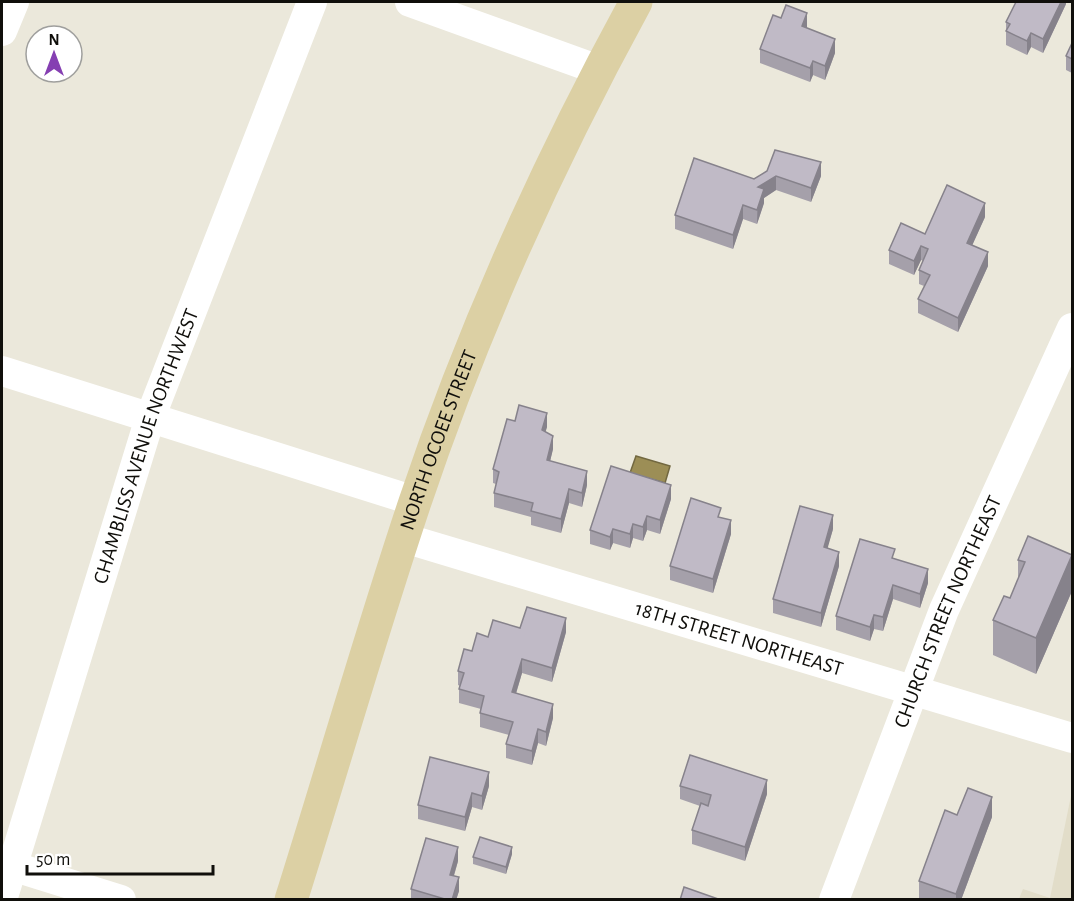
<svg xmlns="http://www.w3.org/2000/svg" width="1074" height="901" viewBox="0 0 1074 901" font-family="'Alegreya Sans',sans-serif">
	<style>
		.built { fill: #e2ddc9 }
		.water { fill: #9c8e56; stroke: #726840; stroke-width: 1.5 }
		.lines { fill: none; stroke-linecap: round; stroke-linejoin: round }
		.minor { stroke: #fff; stroke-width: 30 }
		.major { stroke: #dcd0a4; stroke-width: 33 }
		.wall { fill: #a5a0aa }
		.shaded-wall { fill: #86828b }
		.building { fill: #c0bac6; stroke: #86828b; stroke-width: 1.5 }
		.labels { text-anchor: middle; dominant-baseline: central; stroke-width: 5; stroke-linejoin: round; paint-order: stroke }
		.street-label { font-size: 21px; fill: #100f0b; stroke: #fff }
	</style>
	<rect width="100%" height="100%" fill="#ebe8db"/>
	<path class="built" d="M1072,791V899H1019L1023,889L1050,898Z"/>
	<path class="water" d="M636,456L670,466L665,483L630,473Z"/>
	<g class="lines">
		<g class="minor">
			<path d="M410,2L599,70"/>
			<path d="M2,31L14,2"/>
			<path d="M2,371L415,501"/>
			<path id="s1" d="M404,538L1072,738"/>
			<path d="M2,863L121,900"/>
			<path id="s2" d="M2,900L150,418L312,2"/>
			<path id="s3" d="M834,900L944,610L1072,328"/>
		</g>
		<path class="major" id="s4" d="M291,900C333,767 371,633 415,502C473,329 549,161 636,2"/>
	</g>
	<g class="wall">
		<path d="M1066,2V4L1043,53L1031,47L1027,55L1006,45V22Z"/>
		<path d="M807,28L835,53L825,80L813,75L810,82L760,63V49Z"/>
		<path d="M1072,43V73L1066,70V56Z"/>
		<path d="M767,171L821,176L811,202L776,190L764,198V203L757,224L743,219L733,249L675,229V215L754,179Z"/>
		<path d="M985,217L972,245L988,266L958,332L918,313V299L924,286L919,284V270L923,261L921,260L914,275L889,264V250L925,234Z"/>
		<path d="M515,421L547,427L545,431L553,449L550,461L587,485L582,507L569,503L561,533L531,525V517L494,507V493L496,484L493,483V469Z"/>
		<path d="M671,499L660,534L647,530L643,541L633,538L630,548L613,543L610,550L590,544V530Z"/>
		<path d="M721,517L731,534L713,593L670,580V566Z"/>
		<path d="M833,529L827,548L839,566L821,627L773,613V599Z"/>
		<path d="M1072,555V591L1036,674L993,655V620L1010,598L1018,579V560Z"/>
		<path d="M895,559L928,583L920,608L893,599L883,631L874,629L870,641L836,630V616Z"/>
		<path d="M520,628L566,632L552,682L522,673L516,694L553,718L546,746L538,743L532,765L506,758V744L509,735L480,727V713L481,709L459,703V689L460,686L458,685V671L472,651L488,637Z"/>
		<path d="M489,786L482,810L472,807L465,831L418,819V805Z"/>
		<path d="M680,786L767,794L745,861L692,844V830L700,806L680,799Z"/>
		<path d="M957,815L992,817L961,900H919V881Z"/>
		<path d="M512,854L506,874L473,864V857Z"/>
		<path d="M458,861L454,876L459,891L456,900H411V889Z"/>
	</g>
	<g class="shaded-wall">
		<path d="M1061,2H1066V4L1043,53V39Z"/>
		<path d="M807,13V27L802,40V26Z"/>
		<path d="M1031,33V47L1027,55V41Z"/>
		<path d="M835,39V53L825,80V66Z"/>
		<path d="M813,61V75L810,82V68Z"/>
		<path d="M821,162V176L811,202V188Z"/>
		<path d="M776,176V190L764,198V203L757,224L758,187Z"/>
		<path d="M985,203V217L967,257V243Z"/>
		<path d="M743,205V219L733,249V235Z"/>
		<path d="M921,246V260L914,275V261Z"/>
		<path d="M988,252V266L958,332V318Z"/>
		<path d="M547,413V427L542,444V430Z"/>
		<path d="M553,436V449L547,474V460Z"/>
		<path d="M587,471V485L582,507V493Z"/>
		<path d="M671,485V499L660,534V520Z"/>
		<path d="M569,489V503L561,533V519Z"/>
		<path d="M833,515V529L824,561V547Z"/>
		<path d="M647,516V530L643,541V527Z"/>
		<path d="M731,520V534L713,593V579Z"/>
		<path d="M633,524V538L630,548V534Z"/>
		<path d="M613,529V543L610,550V537Z"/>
		<path d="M839,552V566L821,627V613Z"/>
		<path d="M1072,555V591L1036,674V638Z"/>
		<path d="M928,569V583L920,608V594Z"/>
		<path d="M893,585V599L883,631V617Z"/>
		<path d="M874,615V629L870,641V627Z"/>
		<path d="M566,618V632L552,682V668Z"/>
		<path d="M522,659V673L512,706V692Z"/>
		<path d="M553,704V718L546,746V732Z"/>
		<path d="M538,729V743L532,765V751Z"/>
		<path d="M489,772V786L482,810V796Z"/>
		<path d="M767,780V794L745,861V847Z"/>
		<path d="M472,793V807L465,831V817Z"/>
		<path d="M992,797V817L961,900H956V894Z"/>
		<path d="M458,847V861L450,888V875Z"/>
		<path d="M512,847V854L506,874V867Z"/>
		<path d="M459,877V891L456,900H452Z"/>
	</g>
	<g class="building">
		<path d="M1016,2H1061L1043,39L1031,33L1027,41L1006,31L1010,24L1006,22Z"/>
		<path d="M786,5L807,13L802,26L835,39L825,66L813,61L810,68L760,49L773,15L781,18Z"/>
		<path d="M1072,43V59L1066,56Z"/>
		<path d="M775,150L821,162L811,188L776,176L758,187L764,189L757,210L743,205L733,235L675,215L694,158L754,179L767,171Z"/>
		<path d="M947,185L985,203L967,243L988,252L958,318L918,299L930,275L919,270L928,249L921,246L914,261L889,250L901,223L925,234Z"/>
		<path d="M519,405L547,413L542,430L553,436L547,460L587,471L582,493L569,489L561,519L531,511L533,503L494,493L499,472L493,469L507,419L515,421Z"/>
		<path d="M611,466L671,485L660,520L647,516L643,527L633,524L630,534L613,529L610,537L590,530Z"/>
		<path d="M691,498L721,508L718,517L731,520L713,579L670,566Z"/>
		<path d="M800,506L833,515L824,547L839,552L821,613L773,599Z"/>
		<path d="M1028,536L1072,555L1036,638L993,620L1004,596L1010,598L1025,562L1018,560Z"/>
		<path d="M860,539L895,549L892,558L928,569L920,594L893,585L883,617L874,615L870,627L836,616Z"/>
		<path d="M527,607L566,618L552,668L522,659L512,692L553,704L546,732L538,729L532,751L506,744L513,722L480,713L484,696L459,689L464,673L458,671L464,649L472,651L477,633L488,637L493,620L520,628Z"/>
		<path d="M690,755L767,780L745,847L692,830L701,803L708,806L711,795L680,786Z"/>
		<path d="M430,757L489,772L482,796L472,793L465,817L418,805Z"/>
		<path d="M968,788L992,797L956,894L919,881L945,810L957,815Z"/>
		<path d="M480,837L512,847L506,867L473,857Z"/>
		<path d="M426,838L458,847L450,875L459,877L452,900H448L411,889Z"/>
		<path d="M684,887L721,900H680Z"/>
	</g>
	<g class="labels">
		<g class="street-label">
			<text stroke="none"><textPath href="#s4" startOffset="483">NORTH OCOEE STREET</textPath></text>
			<text stroke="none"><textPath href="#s2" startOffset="476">CHAMBLISS AVENUE NORTHWEST</textPath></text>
			<text stroke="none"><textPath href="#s3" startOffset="310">CHURCH STREET NORTHEAST</textPath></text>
			<text stroke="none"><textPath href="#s1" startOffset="350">18TH STREET NORTHEAST</textPath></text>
		</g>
	</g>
	<rect width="1074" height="901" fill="none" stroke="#100f0b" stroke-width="6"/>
	<g transform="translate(54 54)"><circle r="28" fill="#ffffff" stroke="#9f9f9d" stroke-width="1.5"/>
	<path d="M0-4.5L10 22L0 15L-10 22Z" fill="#853fb2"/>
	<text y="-9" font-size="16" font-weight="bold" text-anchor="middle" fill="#100f0b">N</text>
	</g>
	<path d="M27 865v9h186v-9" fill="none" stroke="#100f0b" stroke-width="3"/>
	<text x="36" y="865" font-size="18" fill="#100f0b" stroke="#ffffff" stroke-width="4.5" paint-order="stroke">50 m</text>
</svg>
